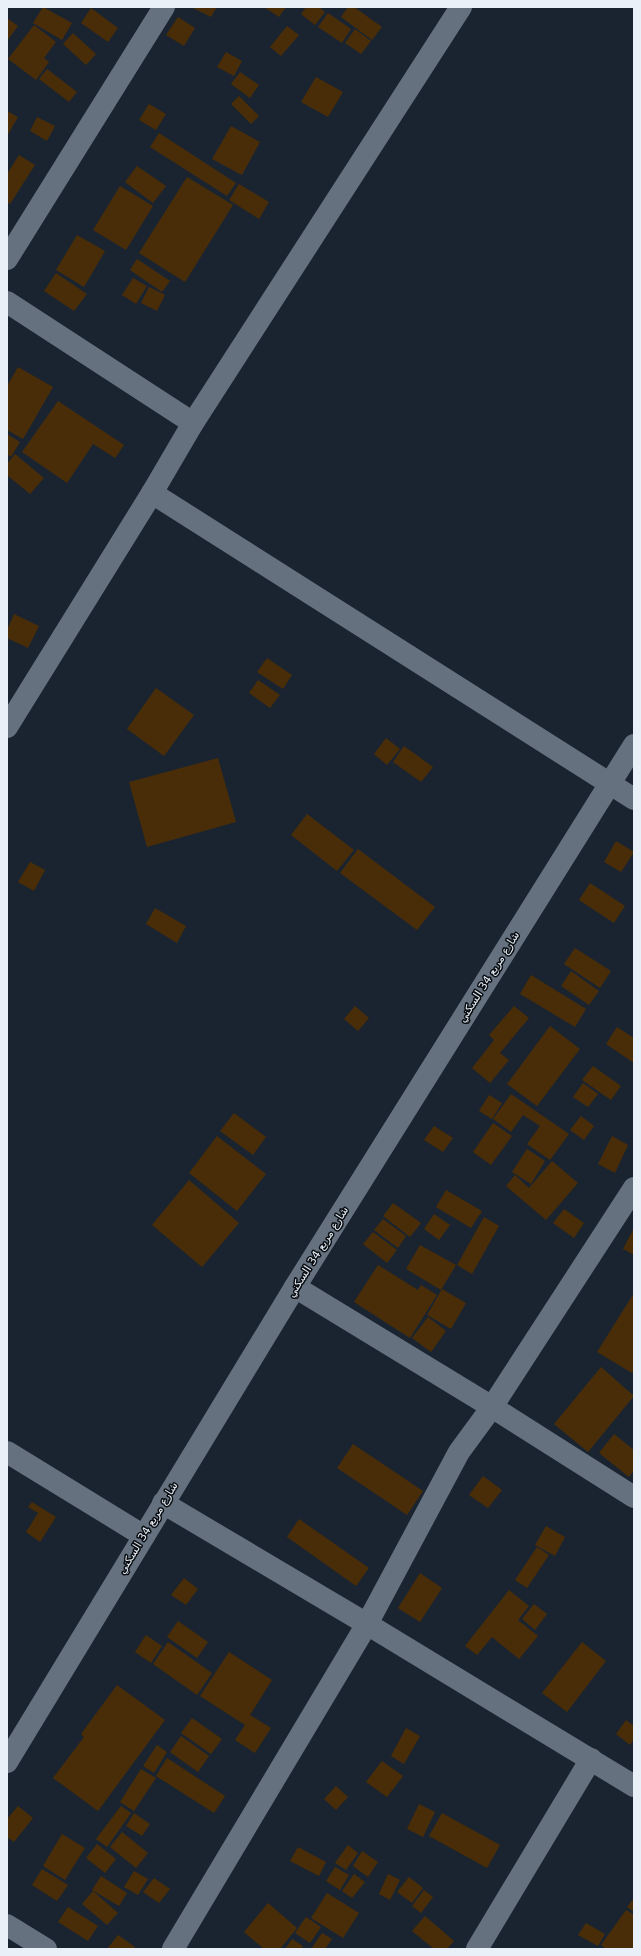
<svg xmlns="http://www.w3.org/2000/svg" width="641" height="1956" viewBox="0 0 641 1956" font-family="'DejaVu Sans',Vazirmatn,sans-serif">
	<style>
		.building { fill: #492d08 }
		.lines { fill: none; stroke-linecap: round; stroke-linejoin: round }
		.minor { stroke: #65717f; stroke-width: 22 }
		.tertiary { stroke: #65717f; stroke-width: 22 }
		.labels { text-anchor: middle; dominant-baseline: central; stroke-width: 3; stroke-linejoin: round; paint-order: stroke }
		.street-label { font-size: 11px; fill: #e9f0f8; stroke: #090d12 }
	</style>
	<rect width="100%" height="100%" fill="#1a2430"/>
	<g class="building">
		<path d="M43,7L72,23L62,40L33,23Z"/>
		<path d="M191,7H217L211,17Z"/>
		<path d="M264,7H286L279,17Z"/>
		<path d="M306,7H319L325,12L315,25L301,14Z"/>
		<path d="M348,7H354L382,27L372,40L341,17Z"/>
		<path d="M91,8L118,28L108,42L81,23Z"/>
		<path d="M328,13L351,29L342,43L318,27Z"/>
		<path d="M178,17L195,28L184,46L166,35Z"/>
		<path d="M7,18L18,26L7,41Z"/>
		<path d="M34,25L56,42L44,58L49,62L36,80L8,59Z"/>
		<path d="M287,26L299,35L281,56L270,47Z"/>
		<path d="M355,29L371,41L361,54L345,43Z"/>
		<path d="M73,33L96,54L86,65L63,44Z"/>
		<path d="M226,52L242,61L234,76L217,67Z"/>
		<path d="M47,69L77,92L69,102L39,79Z"/>
		<path d="M240,72L259,85L250,98L231,84Z"/>
		<path d="M316,77L343,92L328,117L301,102Z"/>
		<path d="M239,96L259,116L251,124L231,104Z"/>
		<path d="M149,104L166,114L156,130L139,120Z"/>
		<path d="M7,111L18,117L7,136Z"/>
		<path d="M37,117L55,126L47,141L30,131Z"/>
		<path d="M231,126L260,142L242,175L212,159Z"/>
		<path d="M159,133L236,183L227,196L150,147Z"/>
		<path d="M19,155L35,165L10,204L7,202V174Z"/>
		<path d="M137,166L166,186L153,203L125,182Z"/>
		<path d="M187,177L233,205L185,282L139,253Z"/>
		<path d="M239,184L269,202L259,219L229,200Z"/>
		<path d="M120,186L153,206L126,250L93,230Z"/>
		<path d="M77,235L105,251L84,287L56,270Z"/>
		<path d="M137,259L170,281L162,292L130,270Z"/>
		<path d="M56,273L87,294L74,311L44,291Z"/>
		<path d="M133,278L147,286L136,304L122,295Z"/>
		<path d="M149,287L165,295L157,311L141,303Z"/>
		<path d="M18,367L53,387L23,439L7,430V386Z"/>
		<path d="M58,401L124,445L115,458L93,444L67,483L22,452Z"/>
		<path d="M7,434L20,442L11,457L7,454Z"/>
		<path d="M15,454L44,478L30,494L7,475V464Z"/>
		<path d="M14,614L39,626L28,648L7,638V630Z"/>
		<path d="M267,658L292,675L283,689L257,672Z"/>
		<path d="M258,680L280,695L270,708L249,693Z"/>
		<path d="M156,688L194,715L164,756L127,729Z"/>
		<path d="M386,738L400,749L387,765L374,754Z"/>
		<path d="M404,746L433,767L421,782L393,762Z"/>
		<path d="M218,758L236,822L147,847L129,782Z"/>
		<path d="M307,814L354,850L337,871L291,835Z"/>
		<path d="M616,841L634,852L621,872L604,862Z"/>
		<path d="M358,849L435,907L417,930L340,873Z"/>
		<path d="M30,862L45,870L34,891L18,882Z"/>
		<path d="M590,883L625,906L614,923L579,900Z"/>
		<path d="M155,908L186,926L177,943L146,924Z"/>
		<path d="M575,948L611,971L600,988L564,964Z"/>
		<path d="M571,971L599,991L589,1005L561,986Z"/>
		<path d="M531,975L586,1009L575,1027L520,994Z"/>
		<path d="M355,1006L369,1018L358,1031L344,1019Z"/>
		<path d="M514,1006L529,1018L500,1053L509,1060L490,1083L472,1068L494,1040L489,1035Z"/>
		<path d="M550,1026L580,1049L537,1106L507,1084Z"/>
		<path d="M617,1027L634,1038V1063L606,1044Z"/>
		<path d="M593,1066L621,1086L611,1100L582,1080Z"/>
		<path d="M583,1083L598,1094L588,1107L573,1097Z"/>
		<path d="M511,1094L569,1134L550,1160L527,1144L540,1126L523,1115L511,1132L493,1119Z"/>
		<path d="M489,1095L502,1103L492,1119L479,1111Z"/>
		<path d="M234,1113L266,1137L253,1155L220,1131Z"/>
		<path d="M581,1116L594,1126L584,1140L570,1130Z"/>
		<path d="M493,1123L512,1136L491,1165L473,1152Z"/>
		<path d="M434,1126L453,1138L443,1152L424,1140Z"/>
		<path d="M217,1136L266,1174L237,1211L189,1173Z"/>
		<path d="M612,1136L628,1145L615,1173L598,1164Z"/>
		<path d="M527,1149L545,1161L531,1184L512,1172Z"/>
		<path d="M552,1161L578,1183L546,1220L506,1186L515,1175L529,1188Z"/>
		<path d="M189,1180L239,1223L202,1267L152,1225Z"/>
		<path d="M446,1190L482,1211L471,1228L436,1207Z"/>
		<path d="M393,1203L421,1223L410,1237L383,1216Z"/>
		<path d="M564,1209L584,1223L574,1238L553,1223Z"/>
		<path d="M434,1214L450,1225L439,1240L424,1229Z"/>
		<path d="M484,1217L499,1226L472,1274L457,1265Z"/>
		<path d="M383,1219L406,1236L398,1248L374,1230Z"/>
		<path d="M634,1228V1255L623,1249Z"/>
		<path d="M373,1232L397,1250L387,1263L363,1244Z"/>
		<path d="M420,1245L456,1265L441,1290L406,1269Z"/>
		<path d="M378,1265L418,1290L421,1285L437,1295L410,1338L354,1302Z"/>
		<path d="M442,1289L466,1303L451,1329L427,1315Z"/>
		<path d="M634,1293V1371L632,1373L597,1352Z"/>
		<path d="M428,1317L446,1331L431,1352L412,1338Z"/>
		<path d="M601,1367L634,1396L588,1452L554,1424Z"/>
		<path d="M614,1434L634,1450V1470L629,1477L599,1453Z"/>
		<path d="M353,1444L423,1491L407,1515L337,1468Z"/>
		<path d="M483,1476L502,1490L488,1508L469,1495Z"/>
		<path d="M32,1502L56,1517L40,1542L26,1532L38,1513L28,1507Z"/>
		<path d="M299,1519L369,1568L356,1586L287,1537Z"/>
		<path d="M546,1526L565,1537L555,1556L535,1545Z"/>
		<path d="M537,1547L549,1555L527,1588L515,1580Z"/>
		<path d="M420,1573L442,1588L420,1622L398,1608Z"/>
		<path d="M184,1578L198,1589L186,1605L171,1595Z"/>
		<path d="M509,1590L529,1606L518,1620L538,1636L519,1659L492,1637L477,1655L465,1646Z"/>
		<path d="M534,1604L547,1614L535,1630L522,1619Z"/>
		<path d="M178,1621L208,1642L197,1658L167,1637Z"/>
		<path d="M146,1635L162,1646L151,1663L135,1652Z"/>
		<path d="M168,1642L212,1673L197,1695L153,1664Z"/>
		<path d="M582,1642L606,1661L567,1712L542,1693Z"/>
		<path d="M229,1652L272,1680L250,1715L271,1728L255,1753L235,1740L245,1725L200,1696Z"/>
		<path d="M117,1685L165,1720L98,1811L53,1778L84,1737L81,1734Z"/>
		<path d="M192,1718L222,1739L211,1754L181,1733Z"/>
		<path d="M626,1720L634,1726V1739L630,1745L616,1734Z"/>
		<path d="M406,1728L420,1736L404,1764L391,1756Z"/>
		<path d="M181,1736L209,1756L198,1772L170,1752Z"/>
		<path d="M157,1745L167,1752L154,1773L143,1766Z"/>
		<path d="M167,1758L225,1796L214,1813L156,1776Z"/>
		<path d="M382,1761L403,1776L387,1797L366,1782Z"/>
		<path d="M141,1769L156,1778L134,1811L120,1802Z"/>
		<path d="M336,1786L348,1797L336,1810L324,1799Z"/>
		<path d="M419,1804L435,1812L423,1837L407,1829Z"/>
		<path d="M18,1806L33,1818L14,1842L7,1837V1819Z"/>
		<path d="M121,1806L131,1813L107,1847L96,1839Z"/>
		<path d="M134,1813L150,1824L142,1836L126,1826Z"/>
		<path d="M442,1813L500,1845L487,1868L429,1836Z"/>
		<path d="M122,1832L148,1853L136,1868L110,1847Z"/>
		<path d="M62,1834L85,1848L65,1880L43,1866Z"/>
		<path d="M97,1844L116,1859L105,1873L86,1858Z"/>
		<path d="M348,1845L358,1853L346,1870L335,1863Z"/>
		<path d="M298,1847L326,1862L319,1876L290,1861Z"/>
		<path d="M362,1851L378,1862L368,1877L353,1866Z"/>
		<path d="M335,1867L349,1875L340,1890L326,1881Z"/>
		<path d="M42,1869L68,1885L57,1901L32,1885Z"/>
		<path d="M134,1871L148,1879L138,1895L124,1887Z"/>
		<path d="M354,1874L365,1882L352,1898L342,1891Z"/>
		<path d="M388,1874L400,1880L390,1900L379,1894Z"/>
		<path d="M101,1876L127,1893L119,1906L92,1890Z"/>
		<path d="M409,1877L423,1888L412,1903L397,1892Z"/>
		<path d="M154,1878L170,1889L159,1903L143,1892Z"/>
		<path d="M424,1890L433,1897L421,1913L412,1906Z"/>
		<path d="M93,1891L118,1913L107,1925L82,1904Z"/>
		<path d="M327,1893L359,1913L343,1938L311,1918Z"/>
		<path d="M634,1898V1912L627,1907Z"/>
		<path d="M268,1903L297,1928L280,1949H264L244,1932Z"/>
		<path d="M68,1907L98,1926L88,1941L58,1922Z"/>
		<path d="M626,1910L634,1915V1949H606L601,1945Z"/>
		<path d="M425,1916L454,1941L447,1949H434L412,1931Z"/>
		<path d="M306,1917L321,1927L310,1943L295,1933Z"/>
		<path d="M586,1923L605,1934L598,1946L578,1935Z"/>
		<path d="M322,1933L332,1939L325,1949H311Z"/>
		<path d="M118,1935L135,1947L133,1949H107Z"/>
		<path d="M292,1939L303,1946L301,1949H285Z"/>
	</g>
	<g class="lines">
		<g class="minor">
			<path d="M7,259L164,7"/>
			<path d="M7,302L193,423"/>
			<path d="M152,493L634,799"/>
			<path d="M7,727L152,493L193,423L461,7"/>
			<path d="M295,1287L492,1407L634,1497"/>
			<path d="M7,1452L144,1536"/>
			<path d="M163,1503L367,1624L634,1786"/>
			<path d="M7,1925L46,1949"/>
			<path d="M173,1949L367,1624L459,1452L492,1407L634,1188"/>
			<path d="M477,1949L591,1759"/>
		</g>
		<path class="tertiary" d="M7,1762L295,1287L634,745"/>
	</g>
	<g class="labels">
		<g class="street-label">
			<text transform="translate(489 977) rotate(-58)">شارع مربع 34 السكني</text>
			<text transform="translate(318 1252) rotate(-58)">شارع مربع 34 السكني</text>
			<text transform="translate(148 1528) rotate(-59)">شارع مربع 34 السكني</text>
		</g>
	</g>
	<rect width="641" height="1956" fill="none" stroke="#e9f0f8" stroke-width="16"/>
</svg>
